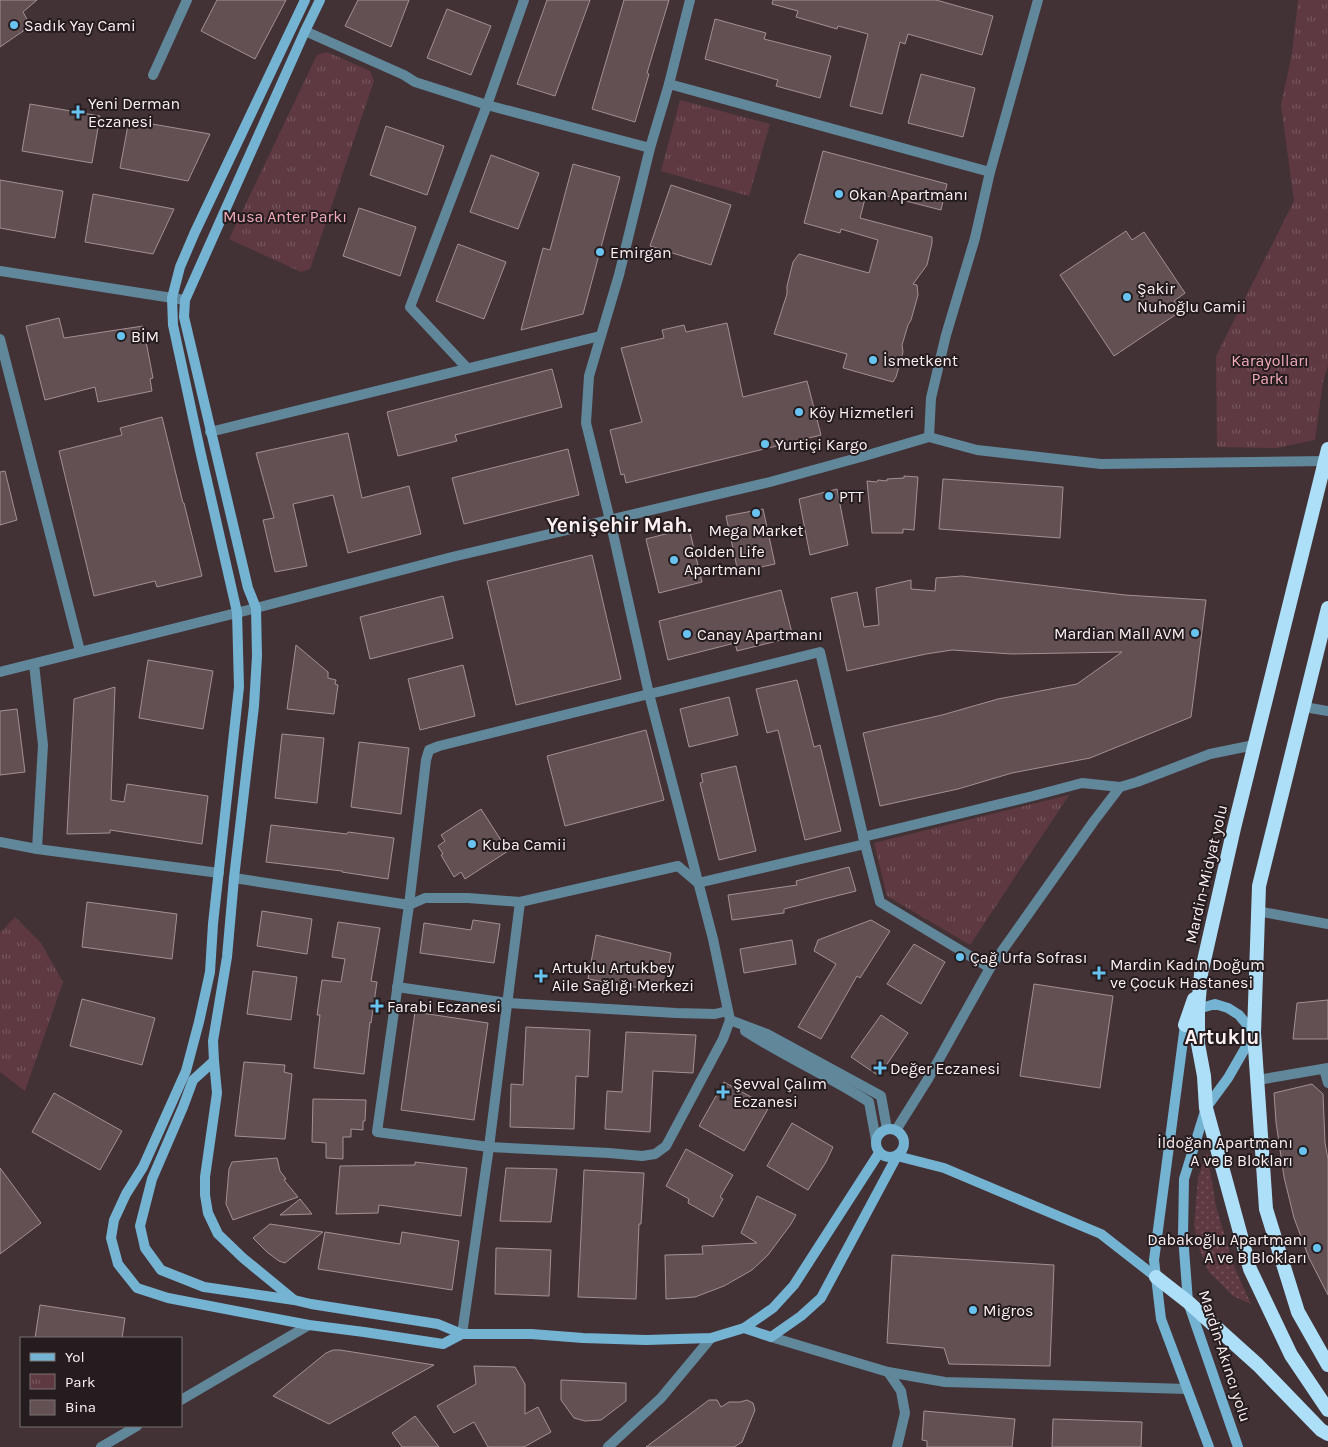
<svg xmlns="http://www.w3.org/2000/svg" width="1328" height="1447" viewBox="0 0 1328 1447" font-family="Karla,sans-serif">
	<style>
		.grass { fill: url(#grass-dots) }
		.park { fill: url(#park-tufts) }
		.building { fill: #625053; stroke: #a49093 }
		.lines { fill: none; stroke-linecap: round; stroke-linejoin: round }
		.minor { stroke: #61879b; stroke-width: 10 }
		.tertiary { stroke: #61879b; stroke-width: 10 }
		.secondary { stroke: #75b3d3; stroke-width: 10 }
		.trunk { stroke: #aedff9; stroke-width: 14 }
		.poi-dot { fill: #69c3f1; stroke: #241c1e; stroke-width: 2 }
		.labels { text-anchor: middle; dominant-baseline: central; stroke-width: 4; stroke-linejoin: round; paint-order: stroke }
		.poi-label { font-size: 16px; fill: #fdf1f3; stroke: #241c1e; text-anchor: start }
		.park-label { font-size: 16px; fill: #f2aab8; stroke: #241c1e }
		.street-label { font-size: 16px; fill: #fdf1f3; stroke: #241c1e }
		.district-label { font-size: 21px; font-weight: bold; fill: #fdf1f3; stroke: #241c1e }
	</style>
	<defs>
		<pattern id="grass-dots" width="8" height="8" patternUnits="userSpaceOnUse" patternTransform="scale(1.25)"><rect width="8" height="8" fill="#5e3941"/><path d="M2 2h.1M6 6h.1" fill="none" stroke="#76565d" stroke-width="1.8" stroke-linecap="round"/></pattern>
		<pattern id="park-tufts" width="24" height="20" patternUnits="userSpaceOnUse" patternTransform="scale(1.25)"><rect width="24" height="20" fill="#5e3941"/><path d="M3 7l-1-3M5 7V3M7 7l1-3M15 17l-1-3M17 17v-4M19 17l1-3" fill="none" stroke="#76565d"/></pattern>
	</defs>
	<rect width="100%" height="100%" fill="#433235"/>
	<path class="grass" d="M1207,1152L1216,1206L1233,1264L1251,1304L1233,1296L1209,1272L1200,1251L1194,1226L1198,1178Z"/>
	<g class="park">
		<path d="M1298,0H1328V365L1323,382L1315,440L1276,448L1217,447L1216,356L1294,201L1281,105L1292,54Z"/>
		<path d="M327,52L370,71L374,81L310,269L301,272L229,239L317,55Z"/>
		<path d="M680,100L770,124L749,196L661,171Z"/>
		<path d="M1069,795L970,945L887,896L874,843Z"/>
		<path d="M15,917L41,943L63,982L25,1091L0,1072V933Z"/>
	</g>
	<g class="building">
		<path d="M0,0H37L23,12L28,21L26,29L0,47Z"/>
		<path d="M217,0H286L255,59L201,31Z"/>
		<path d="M358,0H409L391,47L345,26Z"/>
		<path d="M547,0H590L555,96L517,84Z"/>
		<path d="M624,0H669L647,73L649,74L635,122L592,109Z"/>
		<path d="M773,0H936L993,16L982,55L908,34L905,44L900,42L882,114L850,106L868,34L838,26L837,29L796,17L798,11L772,4Z"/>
		<path d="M447,9L491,26L471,75L427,58Z"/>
		<path d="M715,19L766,33L764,39L831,56L820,98L776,86L778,80L705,59Z"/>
		<path d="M921,74L975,88L963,137L908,123Z"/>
		<path d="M30,104L100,116L92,163L22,151Z"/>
		<path d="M129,120L210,134L188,181L120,168Z"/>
		<path d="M386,126L444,146L427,195L370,175Z"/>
		<path d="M823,151L947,184L941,210L867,191L860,218L932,237V243L927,265L913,284L917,285L918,295L911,320L908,325L902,345L903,352L896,377L893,382L843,368L847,354L774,334L787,294V286L793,262L799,254L869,273L878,240L841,229L840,233L804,223Z"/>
		<path d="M491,155L539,173L518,229L470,212Z"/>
		<path d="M573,164L620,177L583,314L521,330L543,248L550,250Z"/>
		<path d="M0,180L63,191L55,238L0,228Z"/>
		<path d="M671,185L731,205L711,265L650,246Z"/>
		<path d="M93,194L174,209L153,254L85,242Z"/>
		<path d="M359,208L416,227L400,276L343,256Z"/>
		<path d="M1126,231L1132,240L1144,232L1185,293L1174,301L1181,311L1114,356L1060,275Z"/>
		<path d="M458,244L506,262L484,319L436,301Z"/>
		<path d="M59,318L64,338L143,326L153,378L150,379L152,391L98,402L95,387L45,400L26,326Z"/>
		<path d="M727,323L743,397L807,381L821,435L626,483L624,474L621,475L610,430L642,422L621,348L664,338L662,330L684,325L686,332Z"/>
		<path d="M552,369L562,407L455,435L457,441L398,456L387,412Z"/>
		<path d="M162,417L183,503H184L202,576L157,587L155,581L94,596L59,451L122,435L120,428Z"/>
		<path d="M348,433L362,498L409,486L421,534L348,553L333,495L293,504L307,566L275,572L263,520L274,518L256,453Z"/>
		<path d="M568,449L579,495L464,524L452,478Z"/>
		<path d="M5,471L17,520L0,525V472Z"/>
		<path d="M904,476L918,477L914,530L903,529V533H872L867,481L877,482L878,480L887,481V479L904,478Z"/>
		<path d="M943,479L1063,487L1060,538L939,529Z"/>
		<path d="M837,489L848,545L810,555L799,499Z"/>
		<path d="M763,509L775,564L738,572L726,516Z"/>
		<path d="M689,528L702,582L659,593L646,539Z"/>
		<path d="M592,555L621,679L516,705L487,581Z"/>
		<path d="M962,576L1125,595L1206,600L1191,717L1090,758L1012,773L958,789L880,806L863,733L942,715L998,699L1077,684L1122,652L1012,654L952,650L926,654L847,671L831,598L857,592L864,627L879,625L876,588L911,580V589L935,591L936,578Z"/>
		<path d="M781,590L793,637L737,651L735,643L668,660L659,621Z"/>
		<path d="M443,596L453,638L370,659L360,617Z"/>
		<path d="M296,645L328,672V678L336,680L335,684L338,685L334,714L287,709Z"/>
		<path d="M148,660L213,671L203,729L139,718Z"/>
		<path d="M463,665L475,716L420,730L408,679Z"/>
		<path d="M797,680L814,747L820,745L841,831L805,840L778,730L767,733L756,689Z"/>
		<path d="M115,687L111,800L124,802L127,784L208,796L202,844L110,830V833L67,834L74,699Z"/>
		<path d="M729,697L738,735L689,747L680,709Z"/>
		<path d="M17,709L25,772L0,775V711Z"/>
		<path d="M646,730L664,800L565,826L547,756Z"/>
		<path d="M282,734L324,738L317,803L275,798Z"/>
		<path d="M359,742L409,748L401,814L351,807Z"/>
		<path d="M736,766L756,851L719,860L700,783L703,782L701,774Z"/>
		<path d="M481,809L508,851L465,879L461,872L454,877L441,855L443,854L438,846L445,841L441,835Z"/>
		<path d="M271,825L347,834L348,832L394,838L388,879L342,872V871L266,862Z"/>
		<path d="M849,867L856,891L784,909V913L732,920L728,895L797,885L796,881Z"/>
		<path d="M87,902L177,914L172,959L82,947Z"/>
		<path d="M262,911L312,919L307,954L257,946Z"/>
		<path d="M473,920L500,924L494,963L420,953L424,923L471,930Z"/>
		<path d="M871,920L890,931L860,978L857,976L821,1039L798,1027L836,964L814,951L818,940Z"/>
		<path d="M338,922L380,928L371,981L377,982L371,1023L370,1022L364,1074L314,1068L320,1015H317L322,980L341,982L345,959L332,957Z"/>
		<path d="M596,935L671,953L664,992L588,979Z"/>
		<path d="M792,940L796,964L744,973L740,949Z"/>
		<path d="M914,944L945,962L921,1004L887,984Z"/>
		<path d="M253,971L297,977L291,1020L247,1014Z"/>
		<path d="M1034,984L1113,996L1100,1088L1020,1076Z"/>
		<path d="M82,999L155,1018L142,1065L70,1046Z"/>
		<path d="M1328,1000V1039H1293L1297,1003Z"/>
		<path d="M415,1012L488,1023L474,1120L401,1110Z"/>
		<path d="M881,1015L908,1033L879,1076L851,1057Z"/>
		<path d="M526,1027L590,1030L588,1077L576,1076L574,1129L510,1127L511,1084L523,1085Z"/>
		<path d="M626,1032L696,1035L693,1073L653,1071L650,1132L605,1129L607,1091L622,1092Z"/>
		<path d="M244,1062L285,1065L284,1072L292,1074L285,1139L235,1136Z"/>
		<path d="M724,1082L769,1107L744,1151L699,1126Z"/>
		<path d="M1312,1084L1323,1094L1325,1143L1328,1159V1295L1309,1258L1294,1218L1284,1177L1276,1122L1274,1093Z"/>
		<path d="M54,1093L122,1131L100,1170L32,1132Z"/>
		<path d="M313,1099L366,1100L365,1121H363V1130L351,1129V1137H343V1159L326,1158V1143L312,1142Z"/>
		<path d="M792,1123L833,1147L826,1162L808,1190L767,1166Z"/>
		<path d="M686,1149L733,1175L720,1197L723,1199L713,1217L688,1203L689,1199L666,1186Z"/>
		<path d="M277,1158L280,1171L286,1179L284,1180L298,1197L233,1220L226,1204L229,1169L232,1162Z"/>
		<path d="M415,1162L467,1168L461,1216L379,1205L378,1213L336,1214L340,1166L415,1165Z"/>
		<path d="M0,1168L41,1223L0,1254Z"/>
		<path d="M506,1168L557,1169L551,1222L500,1221Z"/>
		<path d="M584,1170L644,1173L641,1224H639L636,1299L578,1297Z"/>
		<path d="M757,1196L796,1215L791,1224L768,1255L752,1270L724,1286L695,1297L666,1299L665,1255L703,1254L702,1246L757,1243L741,1233Z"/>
		<path d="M300,1199L312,1214L280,1215Z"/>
		<path d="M270,1224L323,1232L285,1263L279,1261L267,1252L253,1238Z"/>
		<path d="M325,1232L400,1244L402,1232L459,1241L452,1290L318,1269Z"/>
		<path d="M496,1248L551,1250L549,1296L495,1294Z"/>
		<path d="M892,1255L1054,1265L1050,1366L949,1364L944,1348L887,1343Z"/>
		<path d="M40,1305L125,1318L122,1338H35Z"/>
		<path d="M333,1350H340L434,1365L329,1424L273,1396L326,1353Z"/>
		<path d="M474,1366L515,1367L525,1384V1414L538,1407L551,1432L524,1447H488L474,1422L454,1433L437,1406L476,1384Z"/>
		<path d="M561,1380L626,1383V1401L601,1420L585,1421L574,1418L561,1400Z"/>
		<path d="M709,1400H717L721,1407L729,1402H740L747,1400L753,1403L755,1410L742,1442L734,1447H646Z"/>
		<path d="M924,1411L1015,1419L1012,1447H927V1441L922,1440Z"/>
		<path d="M415,1416L439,1447H402L392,1433Z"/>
		<path d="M1053,1419L1142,1422L1141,1447H1052Z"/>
	</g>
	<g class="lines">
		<g class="minor">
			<path d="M690,0L669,84L650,148L619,275L589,376L586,423L610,520L649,694L713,939L730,1020L723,1039L666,1146L655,1154L642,1156L609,1153L489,1147L377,1132L409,905L426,760L429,750L439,746L649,694L662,691L820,652L865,844L880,902L990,968"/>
			<path d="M305,31L404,75L415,82L487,105L650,148"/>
			<path d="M153,75L187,0"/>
			<path d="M669,84L990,172"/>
			<path d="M0,271L185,300"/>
			<path d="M0,339L80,651"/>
			<path d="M467,368L410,307L487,105L524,0"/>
			<path d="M210,432L600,336"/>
			<path d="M34,664L43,745L37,849"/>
			<path d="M1304,707L1328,711"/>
			<path d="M863,837L1033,796L1082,783L1120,787L1137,782L1210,754L1254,745"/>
			<path d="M0,842L37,849L219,873"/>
			<path d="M234,878L409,905L425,898H468L520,902L678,866L698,883L865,844"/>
			<path d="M1257,911L1328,924"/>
			<path d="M397,987L508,1003L676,1013L715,1014L727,1011"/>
			<path d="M730,1020L767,1034L881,1096L887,1129"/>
			<path d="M745,1031C785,1057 829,1076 869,1102L876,1140"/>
			<path d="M1324,1069L1328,1083"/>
			<path d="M1258,1080L1328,1068"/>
			<path d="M896,1130L928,1079L990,968L1094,821L1120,787"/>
			<path d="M462,1334L489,1147L520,902"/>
			<path d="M771,1337L888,1372L945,1382L1187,1389"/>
			<path d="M888,1372L901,1391L905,1413L897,1447"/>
			<path d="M181,1400L309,1325"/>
			<path d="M101,1447L137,1426"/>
		</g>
		<g class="tertiary">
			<path d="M929,437L931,398L946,335L975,238L990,172L1038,0"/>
			<path d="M0,672L256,608L452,557L770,482L868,455L929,437L977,450L1101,464L1325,461"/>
			<path d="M608,1447L661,1398L711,1338"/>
		</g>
		<g class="secondary">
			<path d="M305,0L195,232L180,267L172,298L173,325L200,450L237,612L239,687L213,924L210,972L199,1022L186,1071L143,1167L126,1194L114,1220L111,1238L118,1264L137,1288L168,1298L309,1325L364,1332L443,1344L462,1334"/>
			<path d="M320,0L305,31L185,300L184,317L248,588L256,608L257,656L254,706L234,878L227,957L213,1041L214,1061L193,1080L183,1107L152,1179L140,1226L145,1248L161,1270L204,1287L294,1300L311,1304L438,1324L462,1334H531L583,1338L646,1340L711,1338L744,1328"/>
			<path d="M214,1061L217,1093L205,1177V1195L208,1213L218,1234L243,1258L293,1299"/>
			<circle cx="890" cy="1143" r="14"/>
			<path d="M879,1153L794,1285L773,1308L744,1328L771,1337L801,1316L821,1298L897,1156L944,1168L1101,1234L1156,1277"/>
			<path d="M1209,1447L1161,1319L1154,1260L1185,1025L1198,1009L1215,1004L1228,1008L1239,1015L1254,1033L1228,1078L1206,1108L1184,1179L1183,1236L1188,1302L1238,1447"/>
		</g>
		<g class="trunk">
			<path d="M1328,449L1234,828L1201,974L1198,1009V1044L1204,1076L1206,1108L1250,1269L1291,1355L1328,1410"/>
			<path d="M1328,608L1259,886L1254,1033L1266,1209L1298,1312L1328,1365"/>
			<path d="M1185,1025L1194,999"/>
			<path d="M1156,1277L1188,1302L1258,1365L1321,1430L1328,1434"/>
		</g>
	</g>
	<g class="poi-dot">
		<circle cx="14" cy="25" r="5"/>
		<path d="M75.5 104.5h5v5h5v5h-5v5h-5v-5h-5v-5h5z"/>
		<circle cx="839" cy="194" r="5"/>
		<circle cx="600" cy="252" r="5"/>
		<circle cx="1127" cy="297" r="5"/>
		<circle cx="121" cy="336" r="5"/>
		<circle cx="873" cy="360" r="5"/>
		<circle cx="799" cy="412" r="5"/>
		<circle cx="765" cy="444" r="5"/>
		<circle cx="829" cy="496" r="5"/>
		<circle cx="756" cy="513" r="5"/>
		<circle cx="674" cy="560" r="5"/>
		<circle cx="1195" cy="633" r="5"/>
		<circle cx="687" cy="634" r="5"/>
		<circle cx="472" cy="844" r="5"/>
		<circle cx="960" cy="957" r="5"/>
		<path d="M1096.5 965.5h5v5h5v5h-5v5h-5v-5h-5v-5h5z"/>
		<path d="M538.5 968.5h5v5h5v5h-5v5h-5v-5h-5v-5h5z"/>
		<path d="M374.5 998.5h5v5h5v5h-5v5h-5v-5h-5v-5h5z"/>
		<path d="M877.5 1060.5h5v5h5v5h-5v5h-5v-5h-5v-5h5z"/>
		<path d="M720.5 1084.5h5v5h5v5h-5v5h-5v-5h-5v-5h5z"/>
		<circle cx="1303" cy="1151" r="5"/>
		<circle cx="1317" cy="1248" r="5"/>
		<circle cx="973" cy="1310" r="5"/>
	</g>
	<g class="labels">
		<g class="poi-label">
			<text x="24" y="25">Sadık Yay Cami</text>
			<text x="88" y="103">Yeni Derman<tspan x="88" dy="18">Eczanesi</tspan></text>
			<text x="849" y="194">Okan Apartmanı</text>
			<text x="610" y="252">Emirgan</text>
			<text x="1137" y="288">Şakir<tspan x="1137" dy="18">Nuhoğlu Camii</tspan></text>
			<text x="131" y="336">BİM</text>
			<text x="883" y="360">İsmetkent</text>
			<text x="809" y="412">Köy Hizmetleri</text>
			<text x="775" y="444">Yurtiçi Kargo</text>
			<text x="839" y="496">PTT</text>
			<text x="756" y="530" text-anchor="middle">Mega Market</text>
			<text x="684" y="551">Golden Life<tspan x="684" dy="18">Apartmanı</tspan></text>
			<text x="1185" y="633" text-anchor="end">Mardian Mall AVM</text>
			<text x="697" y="634">Canay Apartmanı</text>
			<text x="482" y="844">Kuba Camii</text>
			<text x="970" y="957">Çağ Urfa Sofrası</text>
			<text x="1110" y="964">Mardin Kadın Doğum<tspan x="1110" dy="18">ve Çocuk Hastanesi</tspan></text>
			<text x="552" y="967">Artuklu Artukbey<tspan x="552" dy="18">Aile Sağlığı Merkezi</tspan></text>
			<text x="387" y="1006">Farabi Eczanesi</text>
			<text x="890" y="1068">Değer Eczanesi</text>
			<text x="733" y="1083">Şevval Çalım<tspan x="733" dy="18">Eczanesi</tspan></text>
			<text x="1293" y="1142" text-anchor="end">İldoğan Apartmanı<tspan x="1293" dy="18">A ve B Blokları</tspan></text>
			<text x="1307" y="1239" text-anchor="end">Dabakoğlu Apartmanı<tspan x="1307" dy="18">A ve B Blokları</tspan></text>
			<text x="983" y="1310">Migros</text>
		</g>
		<g class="park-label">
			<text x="285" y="216">Musa Anter Parkı</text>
			<text x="1270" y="360">Karayolları<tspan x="1270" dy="18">Parkı</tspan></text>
		</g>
		<g class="street-label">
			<text transform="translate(1206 874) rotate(-77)">Mardin-Midyat yolu</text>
			<text transform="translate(1225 1356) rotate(72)">Mardin-Akıncı yolu</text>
		</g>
		<g class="district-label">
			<text x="619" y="525">Yenişehir Mah.</text>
			<text x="1222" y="1037">Artuklu</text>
		</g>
	</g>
	<rect x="20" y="1337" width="162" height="90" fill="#241c1e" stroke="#7b7173"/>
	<rect x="30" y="1353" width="25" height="8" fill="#75b3d3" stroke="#7b7173"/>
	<text x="65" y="1362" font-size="15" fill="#fdf1f3">Yol</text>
	<rect x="30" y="1374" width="25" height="15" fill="url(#park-tufts)" stroke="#7b7173"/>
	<text x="65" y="1387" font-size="15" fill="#fdf1f3">Park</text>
	<rect x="30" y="1400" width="25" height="15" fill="#625053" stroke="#7b7173"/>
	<text x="65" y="1412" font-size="15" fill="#fdf1f3">Bina</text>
</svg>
